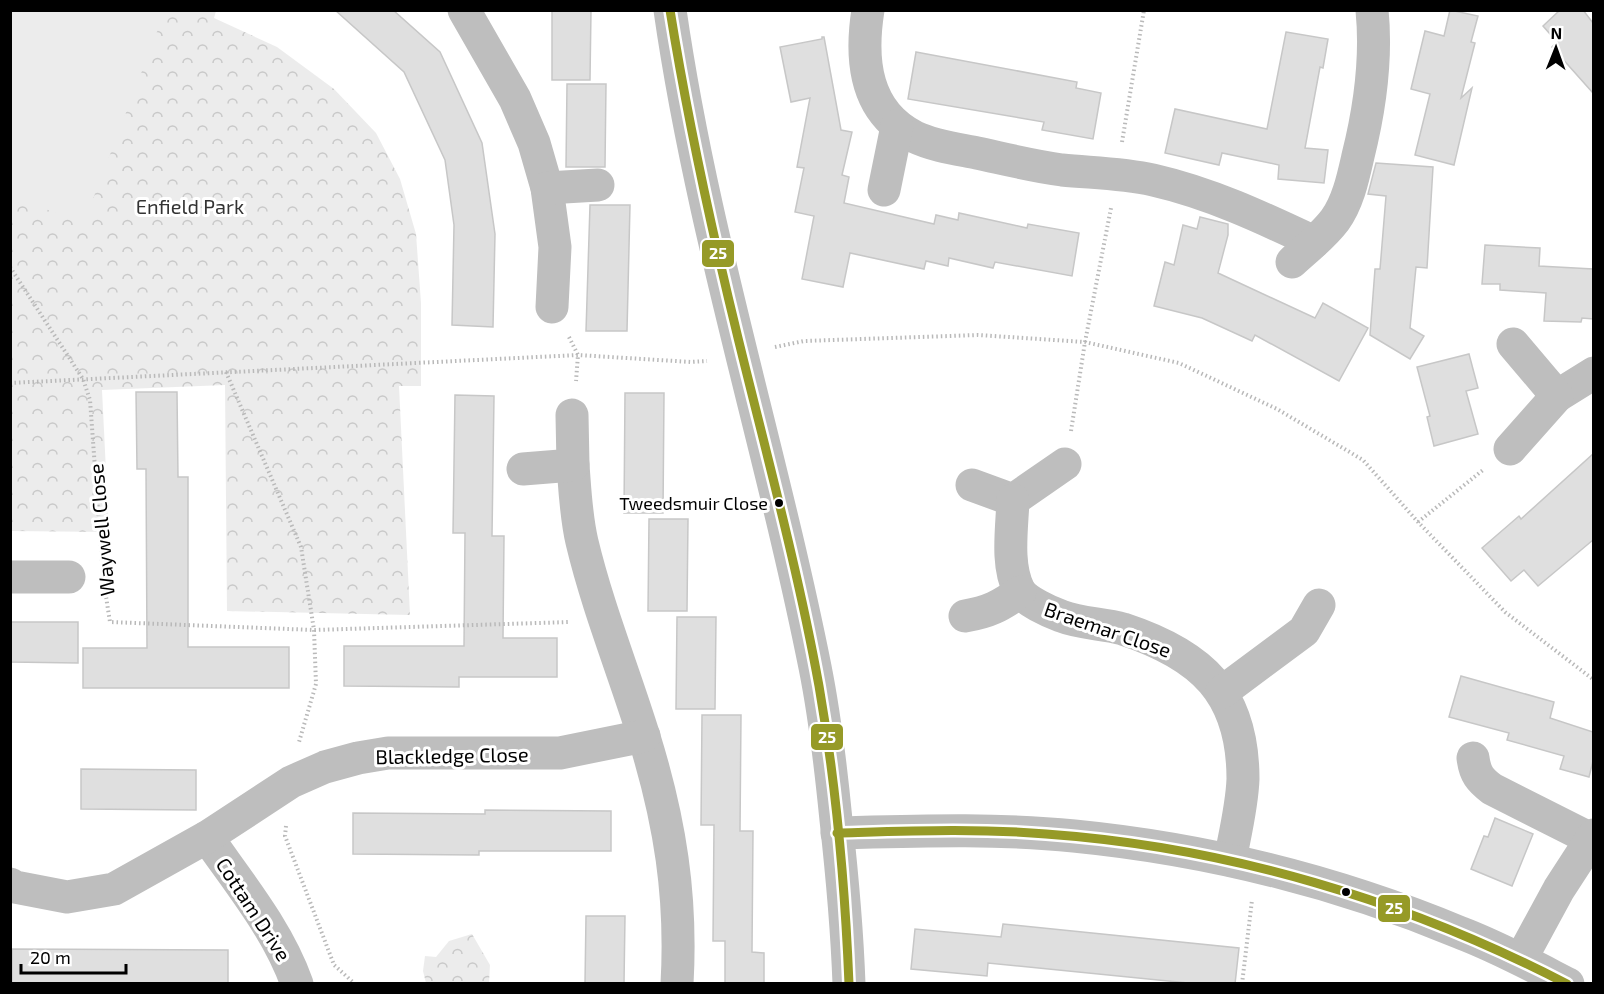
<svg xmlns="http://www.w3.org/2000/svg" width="1604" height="994" viewBox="0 0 1604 994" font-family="'Exo 2',sans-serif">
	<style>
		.park { fill: url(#park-crowns) }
		.pitch { fill: #ececec }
		.building { fill: #dfdfdf; stroke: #c7c7c7; stroke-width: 1.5 }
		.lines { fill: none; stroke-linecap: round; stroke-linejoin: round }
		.path { stroke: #b9b9b9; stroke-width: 4; stroke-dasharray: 1.5 3; stroke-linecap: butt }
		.minor { stroke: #bebebe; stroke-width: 33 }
		.bus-1-casing { stroke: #fff; stroke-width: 14 }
		.bus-1 { stroke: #969a27; stroke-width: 9 }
		.bus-dot { fill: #000; stroke: #fff; stroke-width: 2 }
		.labels { text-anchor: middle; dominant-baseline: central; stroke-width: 6; stroke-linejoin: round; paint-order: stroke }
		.bus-label { font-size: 18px; fill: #000; stroke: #fff; text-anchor: end }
		.park-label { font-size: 20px; fill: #333; stroke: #fff }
		.street-label { font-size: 20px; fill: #000; stroke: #fff }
		.line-badge { stroke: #fff; stroke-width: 2 }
		.badge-label { font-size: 16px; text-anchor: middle; font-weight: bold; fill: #fff }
	</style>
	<defs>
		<pattern id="park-crowns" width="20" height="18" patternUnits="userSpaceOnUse" patternTransform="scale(1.5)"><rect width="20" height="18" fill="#ececec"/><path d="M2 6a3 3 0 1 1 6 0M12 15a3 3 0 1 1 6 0" fill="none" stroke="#c9c9c9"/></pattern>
	</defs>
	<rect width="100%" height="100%" fill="#fff"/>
	<g class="park">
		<path d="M11,11H216L214,18L277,47L334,89L376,133L400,179L416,234L421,303V386H399L410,615L227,611L225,385L102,390L109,532L11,531Z"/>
		<path d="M472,934L490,965L489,983H426L423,971L425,956L436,957L449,941Z"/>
	</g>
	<path class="pitch" d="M10,11H165L85,220L11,200Z"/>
	<g class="building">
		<path d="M335,10H393L440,52L482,143L495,234L493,327L452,325L454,225L445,160L404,72Z"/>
		<path d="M552,10H591L590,80H552Z"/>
		<path d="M1450,10L1478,16L1471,42L1475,43L1461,98L1472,88L1454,165L1415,155L1430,94L1411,89L1425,31L1444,36Z"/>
		<path d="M1560,10H1583L1593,23V93L1552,47L1557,42L1543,26Z"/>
		<path d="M1286,32L1328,39L1323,68L1320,67L1305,148L1328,150L1324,183L1278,179L1279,165L1222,153L1219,165L1165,153L1175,109L1267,129Z"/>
		<path d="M822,37H824L841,130L852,132L842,175L849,177L844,203L934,224L936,215L958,220L959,213L1027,228L1028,224L1079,233L1072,276L995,262L993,268L949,258L948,266L926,261L924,269L850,253L843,287L802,279L814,216L795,212L804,168L797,167L810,98L791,102L780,47L822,39Z"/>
		<path d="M916,52L1077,82L1076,88L1101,93L1093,139L1042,130L1044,122L908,99Z"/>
		<path d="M567,84H606L605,167H566Z"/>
		<path d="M1376,163L1433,167L1427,268L1416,267L1410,328L1424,336L1410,359L1370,335L1375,269H1380L1386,196L1368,194Z"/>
		<path d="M590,205H630L627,331H586Z"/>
		<path d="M1200,217L1228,224V235L1218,273L1315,318L1323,303L1368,328L1339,381L1255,335L1252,341L1202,318L1154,306L1165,262L1174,265L1183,225L1197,229Z"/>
		<path d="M1485,245L1540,248L1539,266L1593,269V319L1582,318L1581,322L1544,321L1546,293L1500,290V284H1482Z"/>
		<path d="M1469,354L1478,388L1466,391L1478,434L1434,446L1427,417L1430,416L1417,367Z"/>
		<path d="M136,392H177L178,477H188V647H289V688H83V648H147L146,469H137Z"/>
		<path d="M625,393H664L663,513H624Z"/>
		<path d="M455,395L494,396L492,536H504L503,638H557V677H459V687L344,686V646H464L465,533H453Z"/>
		<path d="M1593,454V540L1538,586L1524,570L1511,581L1482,548L1519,516L1521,519Z"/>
		<path d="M649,519H688L687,611H648Z"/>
		<path d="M677,617H716L715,709H676Z"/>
		<path d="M10,622H78V663L10,662Z"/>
		<path d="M1461,676L1554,702L1550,718L1593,732V761L1589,777L1560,769L1564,756L1507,740L1509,733L1449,717Z"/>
		<path d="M702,715H741L740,831H753L752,952L764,953V984H725V941H713L714,825H701Z"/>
		<path d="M81,769L196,770V810L81,809Z"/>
		<path d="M485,810L611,811V851H479V855L353,854V813L485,814Z"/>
		<path d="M1495,818L1533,834L1512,886L1471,869L1484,836L1488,837Z"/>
		<path d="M586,916H625L624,984H585Z"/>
		<path d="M1003,924L1239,948L1235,984H1198L988,963L987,976L911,969L915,929L1001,937Z"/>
		<path d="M12,949L228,950V984H12Z"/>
	</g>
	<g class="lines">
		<g class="path">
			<path d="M1122,142L1144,10"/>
			<path d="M10,267L83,379L90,400L102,564"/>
			<path d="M569,337L578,355L576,381"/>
			<path d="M775,347L804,341L978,335L1085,342L1179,363L1277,409L1363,460L1418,522L1505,612L1594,680"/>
			<path d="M226,372L301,547L314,630L316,684L299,742"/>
			<path d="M10,383L578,355L691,362L707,361"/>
			<path d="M1071,431L1085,342L1111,208"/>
			<path d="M1418,522L1483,470"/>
			<path d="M104,584L110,622L314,630L570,622"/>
			<path d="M286,826L285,836L334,965L355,984"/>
			<path d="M1242,984L1252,900"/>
		</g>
		<g class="minor">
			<path d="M464,10L515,99L534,143L547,188L555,247L552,307"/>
			<path d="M670,10C702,233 771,447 815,667C825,717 831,769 836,820C842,874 847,929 849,984"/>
			<path d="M868,10C860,60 865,112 915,137C934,146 957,149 977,153C1005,159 1033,166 1062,170C1093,173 1122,173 1153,180C1210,193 1261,217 1314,242"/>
			<path d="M547,188L598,185"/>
			<path d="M884,190L897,126"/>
			<path d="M1292,262C1306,249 1323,236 1335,220C1348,202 1353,178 1358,156C1370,108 1377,60 1372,10"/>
			<path d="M1557,396L1594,373"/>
			<path d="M1510,449L1557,396L1513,344"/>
			<path d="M573,465C575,491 576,517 582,542C598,609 624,672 644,737C670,821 682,896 677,984"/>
			<path d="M523,469L573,465L572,415"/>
			<path d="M972,485L1013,500L1065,464"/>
			<path d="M1013,500C1012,528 1006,565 1019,590C1025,601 1050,612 1061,616C1081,624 1103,623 1123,629C1202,655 1243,693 1243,779C1242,806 1235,834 1230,860"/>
			<path d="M10,577H69"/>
			<path d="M965,616C989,612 1000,606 1020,592"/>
			<path d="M1222,692L1304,631L1319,605"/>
			<path d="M1473,758C1475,774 1480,780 1492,789L1591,839"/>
			<path d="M837,833C916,831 996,828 1074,836C1206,849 1338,882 1461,933C1498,947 1533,966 1568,984"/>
			<path d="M207,837C239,883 278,930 297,984"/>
			<path d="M10,884L15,887L67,897L114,889L207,837L291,782L325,767L358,758L388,753H560L644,736"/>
			<path d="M1521,959L1559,889L1594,835"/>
		</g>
		<g class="bus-1-casing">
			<g id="bus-1">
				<path d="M670,10C688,122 712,232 739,342C767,456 798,570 819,686C836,784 845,885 849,984"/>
				<path d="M837,833C907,831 977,828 1046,834C1228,847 1405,900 1567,984"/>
			</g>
		</g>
		<use href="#bus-1" class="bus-1"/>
	</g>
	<g class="bus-dot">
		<circle cx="779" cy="503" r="5"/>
		<circle cx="1346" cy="892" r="5"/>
	</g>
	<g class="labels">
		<g class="bus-label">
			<text x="768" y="503">Tweedsmuir Close</text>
		</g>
		<g class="park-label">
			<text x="190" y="206">Enfield Park</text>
		</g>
		<g class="street-label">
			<text transform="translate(101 530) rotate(-95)">Waywell Close</text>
			<text transform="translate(1108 629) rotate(19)">Braemar Close</text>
			<text transform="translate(452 755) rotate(-1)">Blackledge Close</text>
			<text transform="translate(254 909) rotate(57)">Cottam Drive</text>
		</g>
	</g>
	<g class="line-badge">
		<rect x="701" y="239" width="34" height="29" rx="6" fill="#969a27"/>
		<rect x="810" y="723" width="34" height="28" rx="6" fill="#969a27"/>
		<rect x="1377" y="894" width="34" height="29" rx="6" fill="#969a27"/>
	</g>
	<g class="badge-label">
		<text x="718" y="259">25</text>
		<text x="827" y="743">25</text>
		<text x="1394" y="914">25</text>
	</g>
	<rect width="1604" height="994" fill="none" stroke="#000000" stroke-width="24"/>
	<g transform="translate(1556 48) rotate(1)" stroke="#ffffff" stroke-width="4.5" paint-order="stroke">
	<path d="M0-4.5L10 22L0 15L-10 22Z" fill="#000000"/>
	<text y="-9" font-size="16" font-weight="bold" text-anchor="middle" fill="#000000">N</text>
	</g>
	<path d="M21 964v9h105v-9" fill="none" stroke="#000000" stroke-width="3"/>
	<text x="30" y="964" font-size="18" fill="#000000" stroke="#ffffff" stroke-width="4.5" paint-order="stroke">20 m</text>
</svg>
